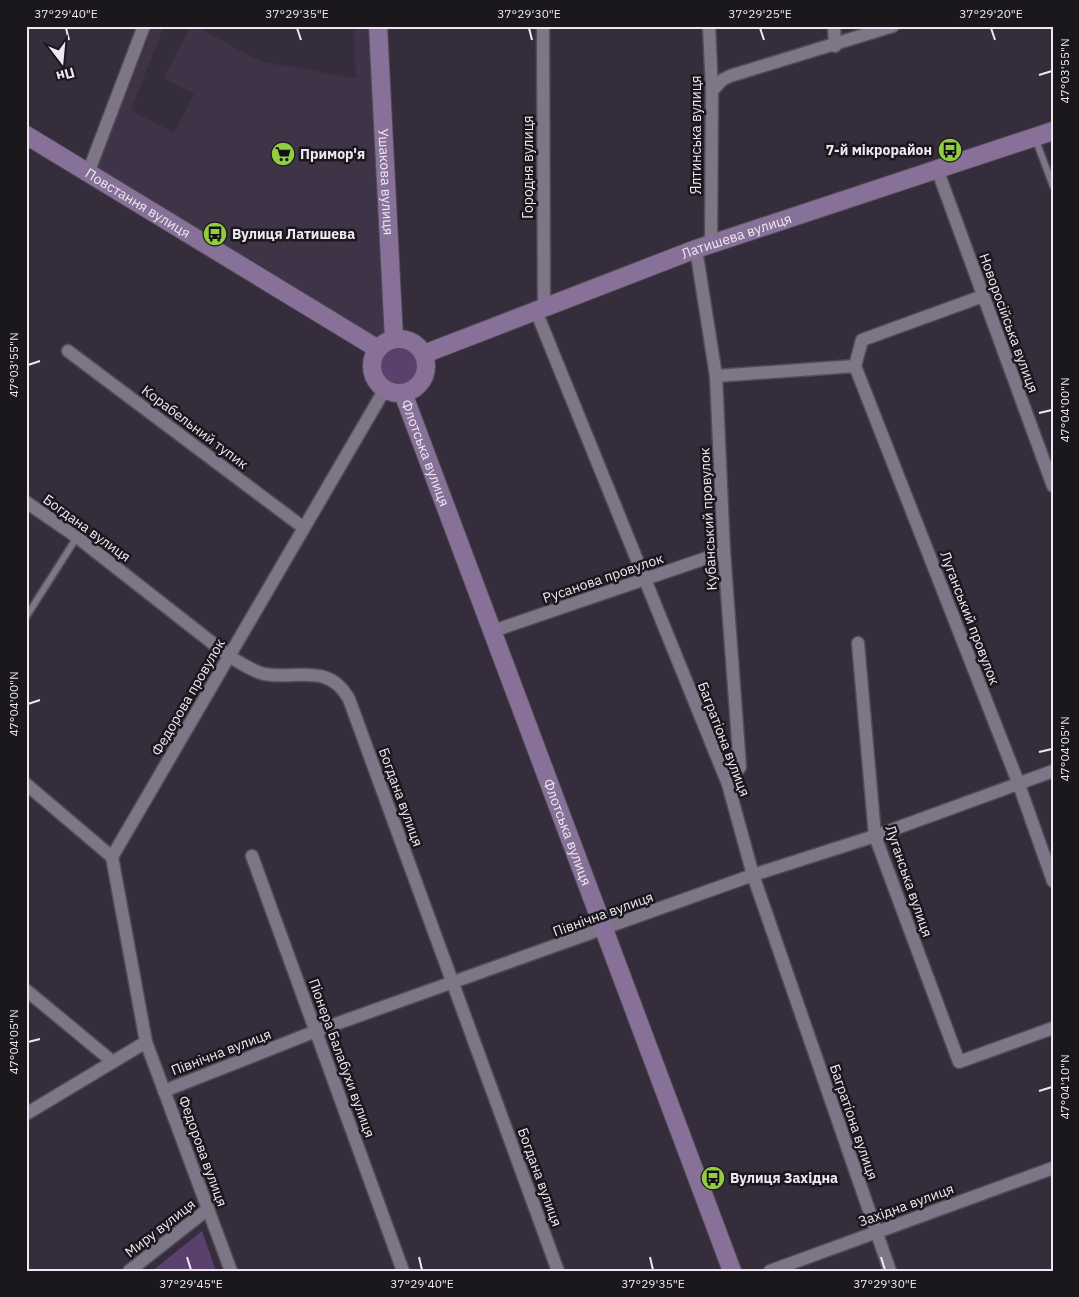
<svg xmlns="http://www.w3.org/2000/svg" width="1079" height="1297" viewBox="0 0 1079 1297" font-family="'IBM Plex Sans',sans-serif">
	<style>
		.built { fill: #3e3347 }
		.green { fill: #5a416d }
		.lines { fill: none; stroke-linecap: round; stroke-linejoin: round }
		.lane-casing { stroke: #524c58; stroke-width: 9 }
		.street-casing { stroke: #524c58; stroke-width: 15 }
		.secondary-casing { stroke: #524c58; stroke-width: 20 }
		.lane { stroke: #7e7586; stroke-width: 6 }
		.street { stroke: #7e7586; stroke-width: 12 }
		.secondary { stroke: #877198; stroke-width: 18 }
		.ticks { fill: none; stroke: #ede8f2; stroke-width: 2 }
		.labels { text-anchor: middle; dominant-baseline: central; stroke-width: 5; stroke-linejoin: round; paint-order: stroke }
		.street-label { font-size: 14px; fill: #ede8f2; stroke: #1a171d }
		.poi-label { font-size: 14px; font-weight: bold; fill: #ede8f2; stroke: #1a171d; text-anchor: start }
		.neatline { fill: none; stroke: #ede8f2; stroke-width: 2 }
		.ticks-label { font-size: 12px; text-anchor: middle; fill: #ede8f2 }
	</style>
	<rect width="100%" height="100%" fill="#352d3b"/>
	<path class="built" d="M153,26H164L131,110L174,133L194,94L164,78L191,26H195L262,62L356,78L353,26H369L387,332L375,339L97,168Z"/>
	<g class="green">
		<circle cx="399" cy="366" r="19"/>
		<path d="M202,1231L216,1271H152Z"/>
	</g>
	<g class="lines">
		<g class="lane-casing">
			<g id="lane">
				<path d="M1035,138L1053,186"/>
				<path d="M26,617L77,537"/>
			</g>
		</g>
		<g class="street-casing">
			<g id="street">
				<path d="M543,26L544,308"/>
				<path d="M709,26L712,91L711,244"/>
				<path d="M834,26L835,46"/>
				<path d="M712,91L722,80L730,76L893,26"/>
				<path d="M937,169L1053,486"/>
				<path d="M88,173L144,26"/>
				<path d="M696,249L716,376L724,552L740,767L728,784"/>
				<path d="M536,311L728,784L753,875L890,1271"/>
				<path d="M68,351L304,528"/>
				<path d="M855,366L1018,782L1053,881"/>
				<path d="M855,366L862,340L983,296"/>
				<path d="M716,376L855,366"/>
				<path d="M26,502L77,537L229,656C240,663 252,671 264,674C298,680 328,662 349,699L558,1271"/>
				<path d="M493,631L724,552"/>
				<path d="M858,643L875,836L959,1062L1053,1028"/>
				<path d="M26,784L112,857"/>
				<path d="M252,856L403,1271"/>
				<path d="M26,990L113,1062"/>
				<path d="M164,1091L316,1031L753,875L875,836L1053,771"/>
				<path d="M26,1114L146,1042"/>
				<path d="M129,1271L208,1209"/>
				<path d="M231,1271L146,1042L112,857L385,389"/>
				<path d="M770,1271L1053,1168"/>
			</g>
		</g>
		<g class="secondary-casing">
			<g id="secondary">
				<path id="s1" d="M378,26L394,339"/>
				<path id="s2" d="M26,135L378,349"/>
				<circle cx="399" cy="366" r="27"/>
				<path id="s3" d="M424,354L696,249L1053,131"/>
				<path id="s4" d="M403,393L732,1271"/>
			</g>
		</g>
		<use href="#lane" class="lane"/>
		<use href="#street" class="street"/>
		<use href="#secondary" class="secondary"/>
	</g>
	<path class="ticks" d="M66,28L69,40M297,28L301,40M529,28L532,40M760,28L764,40M991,28L995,40M1039,75L1052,71M28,365L40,361M1039,413L1052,410M28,704L40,700M1039,752L1052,749M28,1042L40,1039M1039,1091L1052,1087M187,1257L191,1270M419,1257L422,1270M650,1257L653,1270M881,1257L885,1270"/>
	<defs>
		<g id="bus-disc" transform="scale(1.25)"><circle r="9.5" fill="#91cd40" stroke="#1a171d"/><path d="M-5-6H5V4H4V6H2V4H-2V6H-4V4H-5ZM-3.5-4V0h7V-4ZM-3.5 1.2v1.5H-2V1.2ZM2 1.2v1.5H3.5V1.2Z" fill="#111"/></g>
		<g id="supermarket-disc" transform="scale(1.25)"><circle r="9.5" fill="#91cd40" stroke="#1a171d"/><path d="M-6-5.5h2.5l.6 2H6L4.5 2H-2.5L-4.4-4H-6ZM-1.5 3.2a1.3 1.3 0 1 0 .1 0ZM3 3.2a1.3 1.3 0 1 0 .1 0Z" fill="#111"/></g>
	</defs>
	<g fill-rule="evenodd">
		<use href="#bus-disc" x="950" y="150"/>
		<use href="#supermarket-disc" x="283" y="154"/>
		<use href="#bus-disc" x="215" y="234"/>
		<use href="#bus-disc" x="713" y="1178"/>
	</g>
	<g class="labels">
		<g class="street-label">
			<text transform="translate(696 135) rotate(-90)">Ялтинська вулиця</text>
			<text transform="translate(528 167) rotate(-90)">Городня вулиця</text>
			<text stroke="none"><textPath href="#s1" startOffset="156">Ушакова вулиця</textPath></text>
			<text stroke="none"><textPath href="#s2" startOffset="131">Повстання вулиця</textPath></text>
			<text stroke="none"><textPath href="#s3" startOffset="334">Латишева вулиця</textPath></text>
			<text transform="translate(1009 323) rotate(70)">Новоросійська вулиця</text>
			<text transform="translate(195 427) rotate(37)">Корабельний тупик</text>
			<text stroke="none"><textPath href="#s4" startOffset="64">Флотська вулиця</textPath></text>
			<text transform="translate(708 519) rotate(-93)">Кубанський провулок</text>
			<text transform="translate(87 528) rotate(36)">Богдана вулиця</text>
			<text transform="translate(603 578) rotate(-19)">Русанова провулок</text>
			<text transform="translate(970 618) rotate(69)">Луганський провулок</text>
			<text transform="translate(188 697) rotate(-60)">Федорова провулок</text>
			<text transform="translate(724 739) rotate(69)">Багратіона вулиця</text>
			<text transform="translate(401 797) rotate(70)">Богдана вулиця</text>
			<text stroke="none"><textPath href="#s4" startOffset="469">Флотська вулиця</textPath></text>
			<text transform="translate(909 881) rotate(71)">Луганська вулиця</text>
			<text transform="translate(603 914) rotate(-20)">Північна вулиця</text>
			<text transform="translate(221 1052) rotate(-21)">Північна вулиця</text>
			<text transform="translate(342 1058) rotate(70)">Піонера Балабухи вулиця</text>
			<text transform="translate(854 1122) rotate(71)">Багратіона вулиця</text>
			<text transform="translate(203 1151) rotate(70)">Федорова вулиця</text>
			<text transform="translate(540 1177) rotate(70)">Богдана вулиця</text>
			<text transform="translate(906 1205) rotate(-20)">Західна вулиця</text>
			<text transform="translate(160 1228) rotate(-38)">Миру вулиця</text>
		</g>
		<g class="poi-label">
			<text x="932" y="150" text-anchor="end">7-й мікрорайон</text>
			<text x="300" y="154">Примор'я</text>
			<text x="232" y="234">Вулиця Латишева</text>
			<text x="730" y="1178">Вулиця Західна</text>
		</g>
	</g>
	<rect width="1079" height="1297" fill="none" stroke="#1a171d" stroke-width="55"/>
	<g transform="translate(62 62) rotate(164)" stroke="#1a171d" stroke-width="4" paint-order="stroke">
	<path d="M0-4L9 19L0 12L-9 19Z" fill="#ede8f2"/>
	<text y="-8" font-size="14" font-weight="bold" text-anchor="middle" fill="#ede8f2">Пн</text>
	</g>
	<rect x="28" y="28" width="1024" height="1242" class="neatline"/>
	<g class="ticks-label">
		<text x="66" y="18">37°29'40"E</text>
		<text x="297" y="18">37°29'35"E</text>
		<text x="529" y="18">37°29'30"E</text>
		<text x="760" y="18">37°29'25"E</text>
		<text x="991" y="18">37°29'20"E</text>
		<text transform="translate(1065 71) rotate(-90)" y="4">47°03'55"N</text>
		<text transform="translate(14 365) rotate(-90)" y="4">47°03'55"N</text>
		<text transform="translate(1065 410) rotate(-90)" y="4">47°04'00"N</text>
		<text transform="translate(14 704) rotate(-90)" y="4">47°04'00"N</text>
		<text transform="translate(1065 749) rotate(-90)" y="4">47°04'05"N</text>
		<text transform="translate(14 1042) rotate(-90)" y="4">47°04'05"N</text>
		<text transform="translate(1065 1087) rotate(-90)" y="4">47°04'10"N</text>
		<text x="191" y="1288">37°29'45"E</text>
		<text x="422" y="1288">37°29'40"E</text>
		<text x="653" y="1288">37°29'35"E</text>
		<text x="885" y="1288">37°29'30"E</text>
	</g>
</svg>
